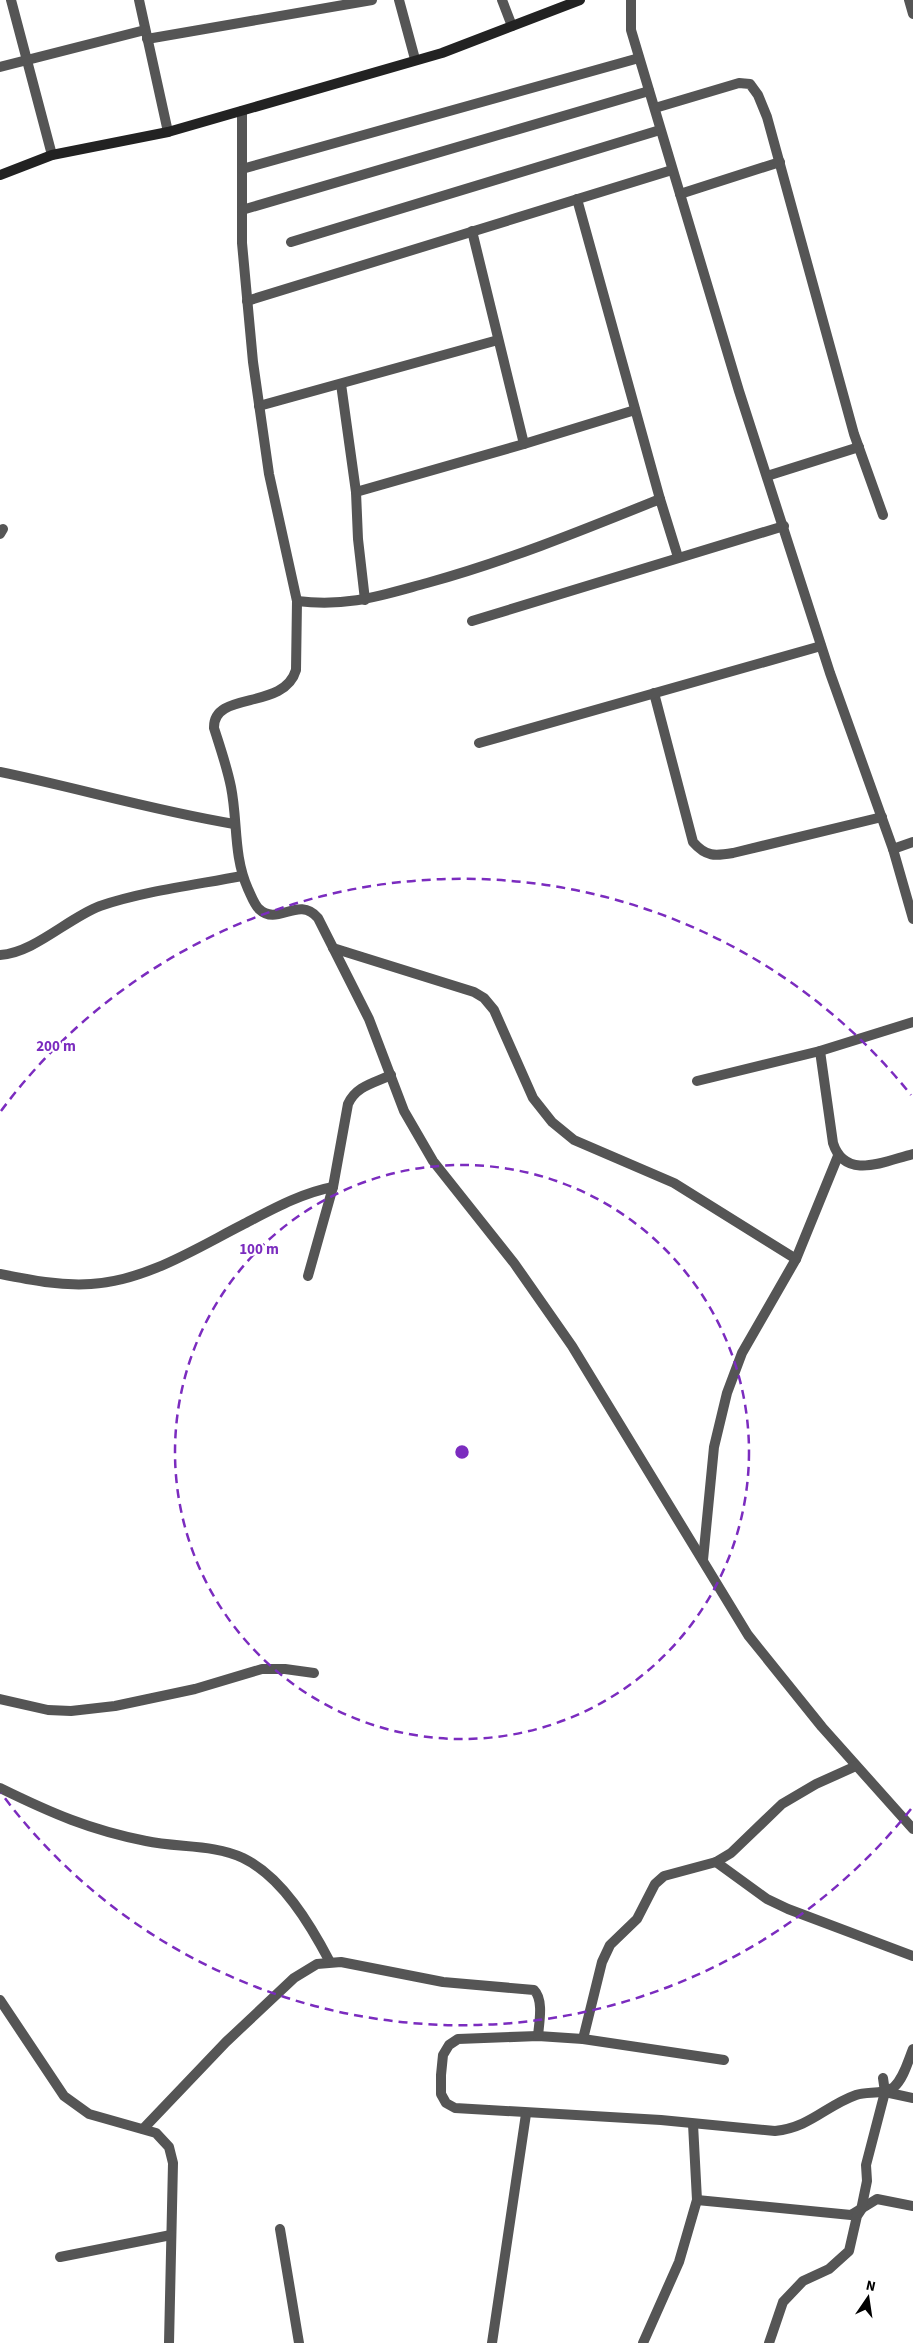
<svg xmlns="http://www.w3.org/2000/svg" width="913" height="2343" viewBox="0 0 913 2343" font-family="'Source Sans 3',sans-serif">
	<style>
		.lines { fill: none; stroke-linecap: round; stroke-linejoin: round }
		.street { stroke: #555; stroke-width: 10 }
		.secondary { stroke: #222; stroke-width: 10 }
		.ring { fill: none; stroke: #7b2cbf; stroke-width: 2.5; stroke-dasharray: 9 6 }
		.centre { fill: #7b2cbf; stroke: #fff; stroke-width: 2.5 }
		.ring-label { font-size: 15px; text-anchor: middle; font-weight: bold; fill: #7b2cbf; stroke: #fff; stroke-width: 4.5; stroke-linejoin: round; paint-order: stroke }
	</style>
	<rect width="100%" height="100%" fill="#fff"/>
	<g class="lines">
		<g class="street">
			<path d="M11,0L52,155"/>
			<path d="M139,0L168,132"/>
			<path d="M399,0L415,59"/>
			<path d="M502,0L512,26"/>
			<path d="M631,0V30L739,391L830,673L893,849L913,919"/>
			<path d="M909,0L913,14"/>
			<path d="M147,39L372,0"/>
			<path d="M0,67L145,30"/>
			<path d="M655,108L739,83L750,84L758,95L767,117L854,434L883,515"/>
			<path d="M242,111V243L253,362L269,474L297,601L296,670C284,711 213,690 214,728C220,747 227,767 231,787C238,822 233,855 248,889C251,895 254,904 259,909C278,927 298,895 318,918L369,1019L404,1111L433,1161L514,1263L572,1346L748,1635L822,1727L913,1829"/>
			<path d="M242,169L639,58"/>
			<path d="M680,194L780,162"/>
			<path d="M577,199L660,499L678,557"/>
			<path d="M242,210L649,91"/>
			<path d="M472,231L524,444"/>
			<path d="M291,242L660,130"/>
			<path d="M247,301L672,170"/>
			<path d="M341,384L356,492L358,539L365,600"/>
			<path d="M259,406L498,340"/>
			<path d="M767,476L859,447"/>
			<path d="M356,492L524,444L635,410"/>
			<path d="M0,534L3,529"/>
			<path d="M297,601C348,607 379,596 427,583C507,561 583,530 660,499"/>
			<path d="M472,621L784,526"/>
			<path d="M654,693L693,842C706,857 715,856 733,853L882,817"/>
			<path d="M479,743L821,646"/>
			<path d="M0,772C78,788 155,811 234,824"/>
			<path d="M893,849L913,842"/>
			<path d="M333,948L474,992L484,998L494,1010L533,1098L552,1122L574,1140L674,1183L796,1259"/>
			<path d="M0,955C34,953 68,918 100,906C145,891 195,885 242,876"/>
			<path d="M820,1051L833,1143C845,1181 885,1161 913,1154"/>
			<path d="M697,1081L820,1051L913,1022"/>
			<path d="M0,1274C30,1280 60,1286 91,1284C145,1281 195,1249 242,1225C271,1210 301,1193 333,1187"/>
			<path d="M308,1276L333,1187L348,1104C356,1086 374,1083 391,1075"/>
			<path d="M703,1560L714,1447L727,1393L742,1353L796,1259L838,1156"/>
			<path d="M0,1699L48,1710L71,1711L115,1706L195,1689L262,1669H285L314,1673"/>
			<path d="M0,1788C51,1813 90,1830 146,1841C177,1848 214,1844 243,1858C282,1877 310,1924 330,1962"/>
			<path d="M716,1862L767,1899L788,1909L913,1956"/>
			<path d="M0,2000L64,2096L89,2114L156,2133L169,2147L173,2163L169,2343"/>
			<path d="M583,2039L602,1962L610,1945L637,1919L655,1884L664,1876L716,1862L731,1853L782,1804L816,1784L856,1766"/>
			<path d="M724,2060L583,2039L538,2036L458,2039L449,2045L443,2055L441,2075V2094L446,2103L455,2108L661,2120L775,2131C811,2127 825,2106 856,2095C868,2091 883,2095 894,2087C904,2078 908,2061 913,2049"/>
			<path d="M885,2092L913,2098"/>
			<path d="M143,2129L226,2042L294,1978L317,1964L341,1962L443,1982L534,1990C544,2000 539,2023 538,2036"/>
			<path d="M697,2200L851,2215L877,2199L913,2206"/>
			<path d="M280,2229L299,2343"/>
			<path d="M60,2257L171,2235"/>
			<path d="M492,2343L526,2114"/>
			<path d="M643,2343L679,2262L697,2200L693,2124"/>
			<path d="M769,2343L783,2302L803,2281L829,2269L849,2251L857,2216L861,2210L867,2181L866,2165L885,2092L883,2078"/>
		</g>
		<path class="secondary" d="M0,175L52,155L168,132L442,53L580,0"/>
	</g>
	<g class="ring">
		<circle cx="462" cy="1452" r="287"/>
		<path d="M911 1809A574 574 0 0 1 1 1793M1 1111A574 574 0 0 1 911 1095"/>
	</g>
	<circle cx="462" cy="1452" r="8" class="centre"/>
	<g class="ring-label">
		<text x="56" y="1051">200 m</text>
		<text x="259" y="1254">100 m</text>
	</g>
	<g transform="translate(868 2298) rotate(13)" stroke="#ffffff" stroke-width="4" paint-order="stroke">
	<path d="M0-4L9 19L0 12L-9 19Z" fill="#000000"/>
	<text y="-8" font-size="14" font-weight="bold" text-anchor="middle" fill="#000000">N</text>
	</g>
</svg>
